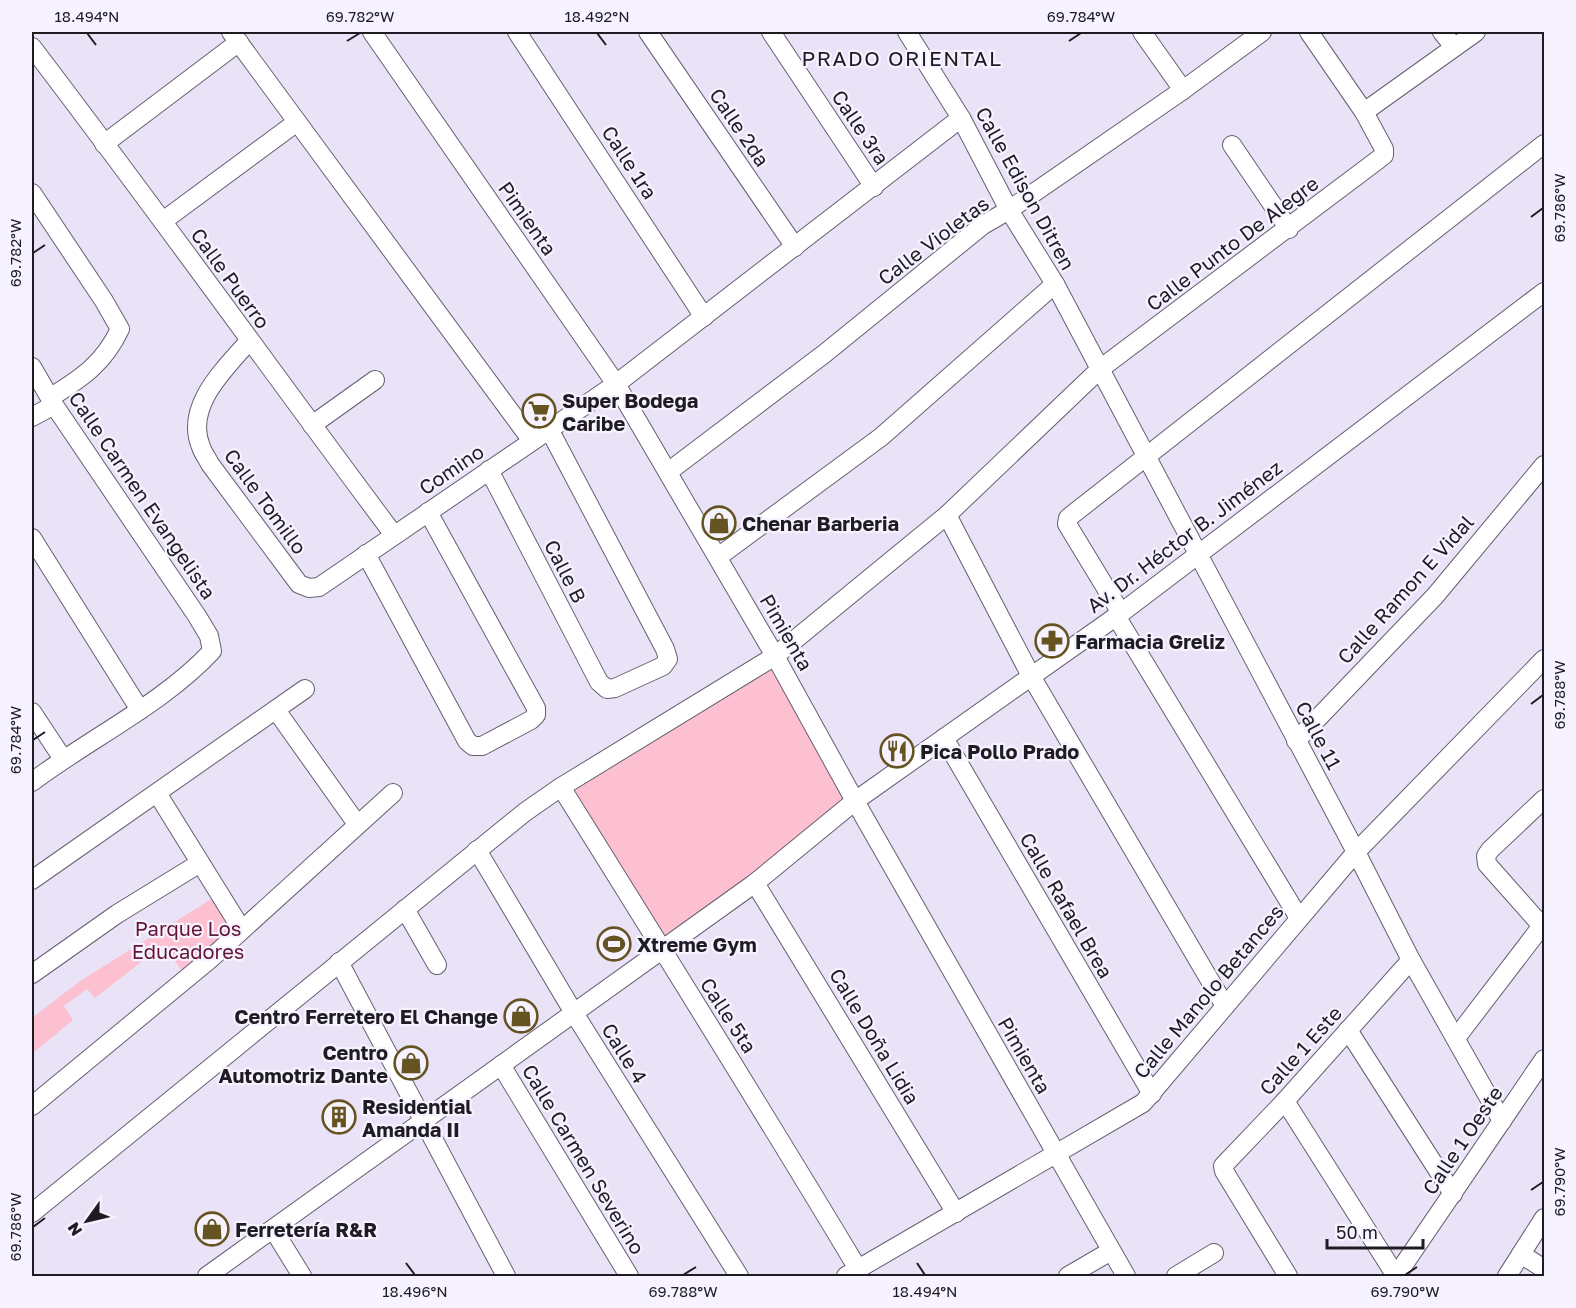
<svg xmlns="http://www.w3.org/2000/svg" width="1576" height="1308" viewBox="0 0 1576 1308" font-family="'Golos Text',sans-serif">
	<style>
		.green { fill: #fcc0d1 }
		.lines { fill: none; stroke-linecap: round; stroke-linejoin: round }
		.minor-casing { stroke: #645f71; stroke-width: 20 }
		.minor { stroke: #fff; stroke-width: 18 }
		.ticks { fill: none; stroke: #1e1b23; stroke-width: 2 }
		.labels { text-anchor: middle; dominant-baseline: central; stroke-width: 4.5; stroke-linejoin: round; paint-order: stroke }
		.street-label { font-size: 20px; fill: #1e1b23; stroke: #f6f2ff }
		.poi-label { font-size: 20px; font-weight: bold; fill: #1e1b23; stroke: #f6f2ff; text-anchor: start }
		.park-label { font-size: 20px; fill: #631535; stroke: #f6f2ff }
		.neighbourhood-label { font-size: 21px; letter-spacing: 1.5px; fill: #1e1b23; stroke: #f6f2ff }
		.neatline { fill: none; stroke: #1e1b23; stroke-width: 2 }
		.ticks-label { font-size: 15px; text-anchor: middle; fill: #1e1b23 }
	</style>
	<rect width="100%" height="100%" fill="#eae3f8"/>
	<g class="green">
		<path d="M771,669L850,805L664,939L564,792Z"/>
		<path d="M213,898L233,928L183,972L163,945L95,998L87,989L64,1006L73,1020L32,1054V1018L80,981Z"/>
	</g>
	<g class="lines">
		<g class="minor-casing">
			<g id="minor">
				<path d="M231,32L532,441"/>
				<path d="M372,32L616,384L775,656L855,801L1126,1276"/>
				<path d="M517,32L704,317"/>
				<path d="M648,32L795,247"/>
				<path d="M771,32L874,187"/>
				<path d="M907,32L961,118L1009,210L1055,284L1356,852L1411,960L1502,1121"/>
				<path d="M1142,32L1183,90"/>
				<path d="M1442,32L1454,47"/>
				<path d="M32,47C155,208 273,373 394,535"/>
				<path d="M1364,112L1476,32"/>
				<path d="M104,144L239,42"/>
				<path d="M1232,145L1289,229"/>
				<path d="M32,193L104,301L120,329C104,363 82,378 51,397"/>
				<path d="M163,221L297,122"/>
				<path d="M249,341C225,369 184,406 201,447C203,453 207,458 210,464L299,584L309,588L319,587L616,384L961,118"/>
				<path d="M32,367L54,405L197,616L209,636L212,651C164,703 89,739 32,782"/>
				<path d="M32,417L54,405"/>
				<path d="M312,425L375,380"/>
				<path d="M489,470L599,682L607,689L615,688L663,666L668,659L665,649L549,429"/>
				<path d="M668,472L824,354L983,225L1009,210L1183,90L1262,32"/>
				<path d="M947,515L1031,676L1225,1006"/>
				<path d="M32,538L140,710"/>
				<path d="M366,554L467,741L473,746H482L531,720L536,715V708L428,512"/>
				<path d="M718,557L881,437L1055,284"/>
				<path d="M1121,613L1067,524L1068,518L1544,144"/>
				<path d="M1116,616L1299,918"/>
				<path d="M276,710L357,824"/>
				<path d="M32,712L63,759"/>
				<path d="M944,738L1152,1094"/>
				<path d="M1296,741L1435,596L1544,465"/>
				<path d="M561,787C661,947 761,1107 858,1269"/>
				<path d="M157,793L242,930"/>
				<path d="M477,850L574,1013L739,1276"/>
				<path d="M32,880L305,689"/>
				<path d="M755,883L956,1213"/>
				<path d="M405,909L437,965"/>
				<path d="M1542,926L1487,864L1486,856L1490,850L1544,799"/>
				<path d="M339,962L506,1276"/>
				<path d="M32,974L117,914L200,863"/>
				<path d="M1348,1030L1453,1194"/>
				<path d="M1456,1038L1544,923"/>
				<path d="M501,1065L629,1276"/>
				<path d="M1285,1101L1396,1276"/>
				<path d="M32,1106L209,960L393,793"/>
				<path d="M32,1213L525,812L561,787L775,656L947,515L1100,369L1379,159L1384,155V149L1364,112L1309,32"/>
				<path d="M273,1229L302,1276"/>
				<path d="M1521,1254L1544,1269"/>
				<path d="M207,1276L755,883L855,801L1121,613L1544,292"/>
				<path d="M846,1276L1143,1103L1356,852L1544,659"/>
				<path d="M1068,1276L1111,1251"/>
				<path d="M1176,1276L1214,1253"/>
				<path d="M1288,1276L1224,1171L1223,1166L1285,1101L1411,960"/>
				<path d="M1396,1276L1544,1059"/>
				<path d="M1507,1276L1544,1218"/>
			</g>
		</g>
		<use href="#minor" class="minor"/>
	</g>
	<path class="ticks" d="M87,33L96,45M597,33L606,45M347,41L360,33M1069,41L1081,33M1531,217L1543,208M33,253L45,245M1531,704L1543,695M33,740L45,732M1531,1190L1543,1182M33,1227L45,1218M406,1263L415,1275M917,1263L925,1275M683,1275L696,1267M1405,1275L1417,1267"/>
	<defs>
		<g id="supermarket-ring" transform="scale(1.725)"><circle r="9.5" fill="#f6f2ff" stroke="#655421" stroke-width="1.5"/><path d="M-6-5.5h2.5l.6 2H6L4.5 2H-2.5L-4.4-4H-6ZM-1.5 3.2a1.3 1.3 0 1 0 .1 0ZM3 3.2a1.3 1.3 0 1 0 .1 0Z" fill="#655421"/></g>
		<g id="shop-ring" transform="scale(1.725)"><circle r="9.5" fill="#f6f2ff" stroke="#655421" stroke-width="1.5"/><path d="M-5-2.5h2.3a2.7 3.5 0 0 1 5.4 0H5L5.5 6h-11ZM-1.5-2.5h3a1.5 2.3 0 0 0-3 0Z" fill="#655421"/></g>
		<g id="pharmacy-ring" transform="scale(1.725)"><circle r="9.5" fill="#f6f2ff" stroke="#655421" stroke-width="1.5"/><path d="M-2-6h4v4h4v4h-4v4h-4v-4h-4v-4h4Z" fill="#655421"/></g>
		<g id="restaurant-ring" transform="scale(1.725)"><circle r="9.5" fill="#f6f2ff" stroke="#655421" stroke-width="1.5"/><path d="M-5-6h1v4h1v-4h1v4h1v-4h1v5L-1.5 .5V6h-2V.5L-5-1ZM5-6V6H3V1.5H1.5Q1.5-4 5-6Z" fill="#655421"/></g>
		<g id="stadium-ring" transform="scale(1.725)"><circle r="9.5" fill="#f6f2ff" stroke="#655421" stroke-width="1.5"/><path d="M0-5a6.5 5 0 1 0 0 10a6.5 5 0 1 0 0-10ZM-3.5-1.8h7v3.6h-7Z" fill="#655421"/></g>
		<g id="building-ring" transform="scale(1.725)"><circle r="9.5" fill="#f6f2ff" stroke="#655421" stroke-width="1.5"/><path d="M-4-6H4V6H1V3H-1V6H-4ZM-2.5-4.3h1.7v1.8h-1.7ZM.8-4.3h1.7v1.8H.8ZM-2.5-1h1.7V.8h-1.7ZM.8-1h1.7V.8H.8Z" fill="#655421"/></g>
	</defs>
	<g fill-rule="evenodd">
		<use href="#supermarket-ring" x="539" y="411"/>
		<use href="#shop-ring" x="719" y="523"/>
		<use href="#pharmacy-ring" x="1052" y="641"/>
		<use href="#restaurant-ring" x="897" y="751"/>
		<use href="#stadium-ring" x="614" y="944"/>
		<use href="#shop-ring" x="521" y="1016"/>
		<use href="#shop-ring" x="411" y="1063"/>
		<use href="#building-ring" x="339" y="1117"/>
		<use href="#shop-ring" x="212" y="1229"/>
	</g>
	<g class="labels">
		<g class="street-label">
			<text transform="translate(740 127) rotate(56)">Calle 2da</text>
			<text transform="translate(861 127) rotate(56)">Calle 3ra</text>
			<text transform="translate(630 162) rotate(57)">Calle 1ra</text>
			<text transform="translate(1026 188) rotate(61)">Calle Edison Ditren</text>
			<text transform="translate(528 218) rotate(55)">Pimienta</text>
			<text transform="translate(933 240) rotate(-37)">Calle Violetas</text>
			<text transform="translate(1232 243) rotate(-37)">Calle Punto De Alegre</text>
			<text transform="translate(231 278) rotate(54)">Calle Puerro</text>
			<text transform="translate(451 469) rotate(-34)">Comino</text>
			<text transform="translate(143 495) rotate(56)">Calle Carmen Evangelista</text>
			<text transform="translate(266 501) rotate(54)">Calle Tomillo</text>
			<text transform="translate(1184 536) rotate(-37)">Av. Dr. Héctor B. Jiménez</text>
			<text transform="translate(566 571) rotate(63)">Calle B</text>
			<text transform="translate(1405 589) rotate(-48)">Calle Ramon E Vidal</text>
			<text transform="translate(787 632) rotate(60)">Pimienta</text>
			<text transform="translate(1319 735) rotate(62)">Calle 11</text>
			<text transform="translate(1067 905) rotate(60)">Calle Rafael Brea</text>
			<text transform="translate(1208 991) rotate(-50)">Calle Manolo Betances</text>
			<text transform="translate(729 1015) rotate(57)">Calle 5ta</text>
			<text transform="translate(875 1036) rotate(59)">Calle Doña Lidia</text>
			<text transform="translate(1300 1050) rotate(-48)">Calle 1 Este</text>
			<text transform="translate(625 1053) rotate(58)">Calle 4</text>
			<text transform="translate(1025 1055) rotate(60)">Pimienta</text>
			<text transform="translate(1462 1140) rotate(-56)">Calle 1 Oeste</text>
			<text transform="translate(584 1159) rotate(59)">Calle Carmen Severino</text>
		</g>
		<g class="poi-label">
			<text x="562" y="400">Super Bodega<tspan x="562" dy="23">Caribe</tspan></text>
			<text x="742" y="523">Chenar Barberia</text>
			<text x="1075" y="641">Farmacia Greliz</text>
			<text x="920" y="751">Pica Pollo Prado</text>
			<text x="637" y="944">Xtreme Gym</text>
			<text x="498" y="1016" text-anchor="end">Centro Ferretero El Change</text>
			<text x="388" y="1052" text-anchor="end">Centro<tspan x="388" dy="23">Automotriz Dante</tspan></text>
			<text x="362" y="1106">Residential<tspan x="362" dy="23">Amanda II</tspan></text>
			<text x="235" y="1229">Ferretería R&amp;R</text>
		</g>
		<g class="park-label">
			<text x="188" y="928">Parque Los<tspan x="188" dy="23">Educadores</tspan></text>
		</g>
		<g class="neighbourhood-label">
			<text x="902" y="58">PRADO ORIENTAL</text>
		</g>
	</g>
	<rect width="1576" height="1308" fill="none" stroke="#f6f2ff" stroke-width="66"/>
	<g transform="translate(87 1221) rotate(236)" stroke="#f6f2ff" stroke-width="4.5" paint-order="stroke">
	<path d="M0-4.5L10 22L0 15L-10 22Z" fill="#1e1b23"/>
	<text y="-9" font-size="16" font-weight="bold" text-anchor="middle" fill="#1e1b23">N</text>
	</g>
	<path d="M1327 1239v9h96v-9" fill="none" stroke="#1e1b23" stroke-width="3"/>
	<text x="1336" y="1239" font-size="18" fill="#1e1b23" stroke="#f6f2ff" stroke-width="4.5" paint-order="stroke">50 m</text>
	<rect x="33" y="33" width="1510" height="1242" class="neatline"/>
	<g class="ticks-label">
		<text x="87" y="22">18.494°N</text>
		<text x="360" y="22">69.782°W</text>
		<text x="597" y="22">18.492°N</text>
		<text x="1081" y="22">69.784°W</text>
		<text transform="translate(1560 208) rotate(-90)" y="5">69.786°W</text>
		<text transform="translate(16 253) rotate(-90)" y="5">69.782°W</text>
		<text transform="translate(1560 695) rotate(-90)" y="5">69.788°W</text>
		<text transform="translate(16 740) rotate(-90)" y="5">69.784°W</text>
		<text transform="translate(1560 1182) rotate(-90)" y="5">69.790°W</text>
		<text transform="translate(16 1227) rotate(-90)" y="5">69.786°W</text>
		<text x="415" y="1297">18.496°N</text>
		<text x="683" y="1297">69.788°W</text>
		<text x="925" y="1297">18.494°N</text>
		<text x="1405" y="1297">69.790°W</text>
	</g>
</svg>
